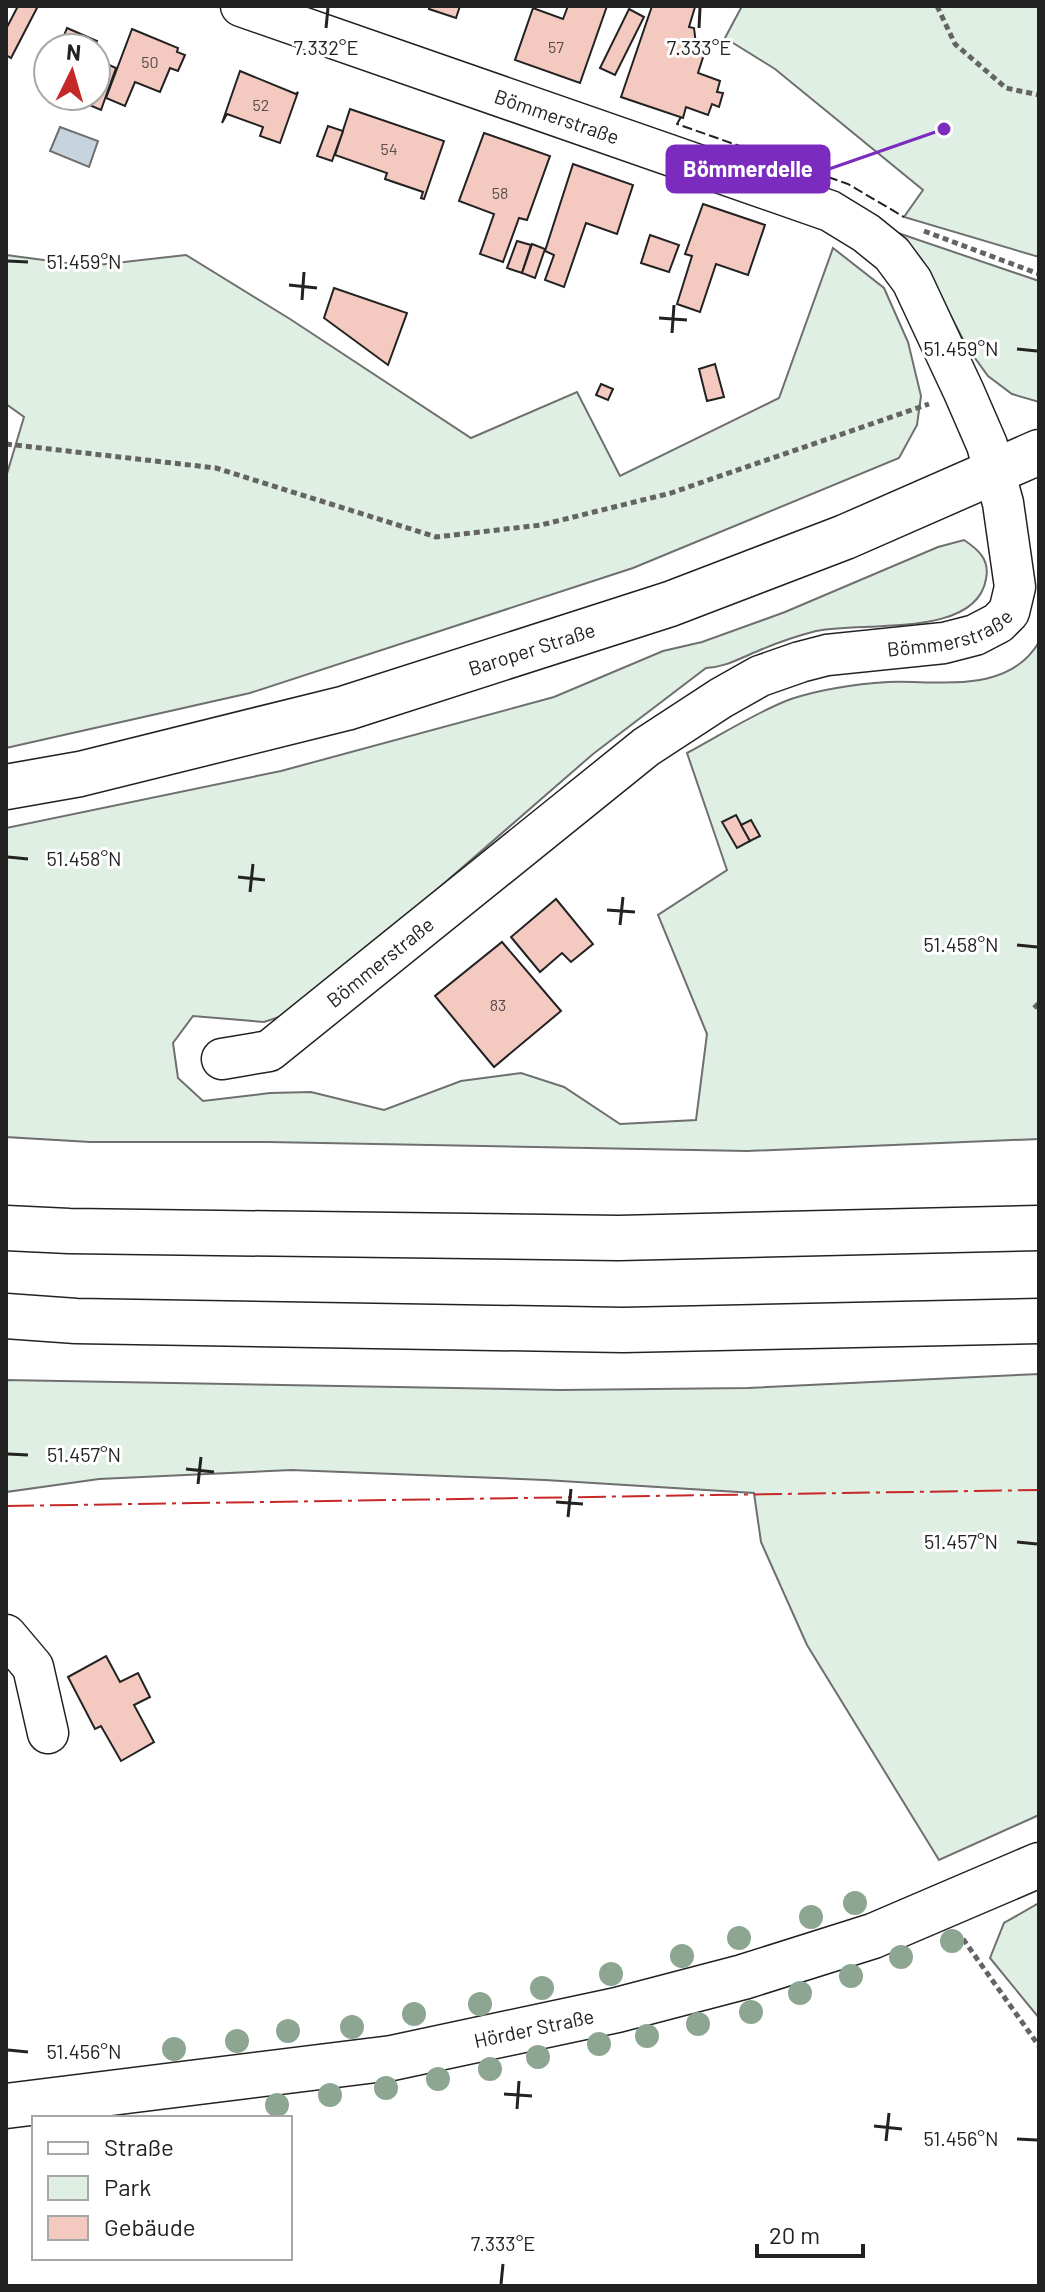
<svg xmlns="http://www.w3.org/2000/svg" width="1045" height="2292" viewBox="0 0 1045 2292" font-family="Barlow,sans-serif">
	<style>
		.green { fill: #e0efe3; stroke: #6f6f6f; stroke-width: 2 }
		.water { fill: #c7d3dd; stroke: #6f6f6f; stroke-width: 2 }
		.building { fill: #f3c9c0; stroke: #222; stroke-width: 2 }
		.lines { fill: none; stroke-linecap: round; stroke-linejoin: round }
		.minor-casing { stroke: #222; stroke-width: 43 }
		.major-casing { stroke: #222; stroke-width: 47 }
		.highway-casing { stroke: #222; stroke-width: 47 }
		.path { stroke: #646464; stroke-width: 5; stroke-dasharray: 6 4; stroke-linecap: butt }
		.minor { stroke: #fff; stroke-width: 40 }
		.major { stroke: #fff; stroke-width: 44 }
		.highway { stroke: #fff; stroke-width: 44 }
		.fence { stroke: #222; stroke-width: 2; stroke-dasharray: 10 4; stroke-linecap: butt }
		.power { stroke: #c62828; stroke-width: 2; stroke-dasharray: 28 6 4 6; stroke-linecap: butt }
		.tree { fill: #8da692 }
		.ticks { fill: none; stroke: #222; stroke-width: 3 }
		.labels { text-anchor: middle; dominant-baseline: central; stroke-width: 6; stroke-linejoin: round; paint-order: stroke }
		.number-label { font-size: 16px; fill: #564c4a }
		.street-label { font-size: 20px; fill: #222; stroke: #fff }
		.ticks-label { font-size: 20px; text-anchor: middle; fill: #222; stroke: #fff; stroke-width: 6; stroke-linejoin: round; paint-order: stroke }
		.leader { fill: none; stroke: #7b2cbf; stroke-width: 3 }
		.callout-dot { fill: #7b2cbf; stroke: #fff; stroke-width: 3 }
		.callout { fill: #7b2cbf; stroke: #7b2cbf; stroke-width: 3 }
		.callout-label { font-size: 22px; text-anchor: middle; font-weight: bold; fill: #fff }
	</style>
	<rect width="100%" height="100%" fill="#fff"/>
	<g class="green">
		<path d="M742,6H1039V257L904,217L923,190L775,69L725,38Z"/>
		<path d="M898,233L1039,281V402L1012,394L988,376L967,347L921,259Z"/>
		<path d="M833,248L884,288L908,342L921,396L917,425L899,458L633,568L250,693L6,748V477L24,417L6,404V255L89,266L186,255L290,319L471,438L577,392L620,476L779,398Z"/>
		<path d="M964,540C979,550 990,560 986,579C976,639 861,621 816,631C797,636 776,643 758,651C740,658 726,667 706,668L593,754L297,1011L264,1022L193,1016L173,1043L178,1078L203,1101L270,1093L311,1092L384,1110L461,1081L521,1073L564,1087L620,1124L696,1120L707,1034L658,915L727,870L687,753C719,736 758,711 791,699C822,689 855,684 888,682C939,680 1008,695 1039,642V1139L747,1151L268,1142H90L6,1137V828L281,771L554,697L663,651L702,642L785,612L938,547Z"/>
		<path d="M1039,1374V1815L939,1860L807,1645L761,1542L754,1493L545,1480L291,1470L99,1479L6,1492V1380L560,1390L748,1388Z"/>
		<path d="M1039,1903V2018L990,1958L1004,1923Z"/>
	</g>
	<path class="water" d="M60,127L98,141L89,167L50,151Z"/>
	<g class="building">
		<path d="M18,6H38L11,58L6,55V29Z"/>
		<path d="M430,6H460L456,18L429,9Z"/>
		<path d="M568,6H607L580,83L515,60L533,8L563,19Z"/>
		<path d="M652,6L695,7L689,27L694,28L696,44L706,48L698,73L720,81L717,92L723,93L719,107L712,104L708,115L686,107L683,118L621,97Z"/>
		<path d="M629,9L644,17L615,75L600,68Z"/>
		<path d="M67,28L97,41L94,48H59Z"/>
		<path d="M132,29L178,48L177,52L185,55L178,71L170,68L160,92L135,82L125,106L106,98Z"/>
		<path d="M96,59L116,68L101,110L73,98L96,96Z"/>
		<path d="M240,71L296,94L298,92L280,143L260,136L263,127L227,114L222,123Z"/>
		<path d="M350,109L444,141L424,199L421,198L423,192L385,179L387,173L335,155Z"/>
		<path d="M328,126L343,131L332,161L317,156Z"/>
		<path d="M484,133L550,156L527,220L519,218L503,262L480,254L494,214L459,201Z"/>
		<path d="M573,164L633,185L617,234L586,223L564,287L545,280L554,255L545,251Z"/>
		<path d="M703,204L765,225L748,275L716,264L700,312L677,304L692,256L685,254Z"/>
		<path d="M650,235L679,245L669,272L641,263Z"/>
		<path d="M517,241L531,245L522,273L507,268Z"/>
		<path d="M532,244L545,249L535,278L522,273Z"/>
		<path d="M334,288L407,313L388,365L324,318Z"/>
		<path d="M715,364L724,397L707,401L699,369Z"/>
		<path d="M601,384L613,389L608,400L596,395Z"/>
		<path d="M736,815L750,841L737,848L722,822Z"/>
		<path d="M751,820L760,836L750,841L741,825Z"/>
		<path d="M556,899L593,944L571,962L562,953L540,972L511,937Z"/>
		<path d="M502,942L561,1011L494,1067L435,996Z"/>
		<path d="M106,1656L120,1682L138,1673L150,1697L134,1705L154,1742L121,1761L101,1726L95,1729L68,1677Z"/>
	</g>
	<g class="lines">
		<g class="minor-casing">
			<g id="minor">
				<path id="s1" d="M222,1059L269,1051L646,747L721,698L760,676L800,662L827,655L944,643L975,635L998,623L1009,612L1015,587L1003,503L987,445L964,392L912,281L892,254L866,233L830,211L241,6"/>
				<path d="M6,1635L33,1667L48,1733"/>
			</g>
		</g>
		<g class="major-casing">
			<g id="major">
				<path id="s2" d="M6,787L80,774L346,708L670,604L845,537L1039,452"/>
				<path id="s3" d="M6,2106L392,2058L617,2010L743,1977L873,1936L1039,1865"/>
			</g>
		</g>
		<g class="highway-casing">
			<g id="highway">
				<path d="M6,1228L69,1231L619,1238L1039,1228"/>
				<path d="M6,1316L76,1321L623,1330L1039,1321"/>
			</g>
		</g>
		<g class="path">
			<path d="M937,6L955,44L1006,88L1039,95"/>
			<path d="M924,231L1039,274"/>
			<path d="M6,444L216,468L436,537L541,525L671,493L929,404"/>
			<path d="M1034,1008L1039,1003"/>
			<path d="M963,1939L1039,2046"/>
		</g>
		<use href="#minor" class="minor"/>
		<use href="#major" class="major"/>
		<use href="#highway" class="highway"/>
		<path class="fence" d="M681,117L677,124L848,184L904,217"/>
		<path class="power" d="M6,1506L1039,1490"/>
	</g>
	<g class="tree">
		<circle cx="855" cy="1903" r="12"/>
		<circle cx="811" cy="1917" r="12"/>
		<circle cx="739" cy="1938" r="12"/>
		<circle cx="952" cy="1941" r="12"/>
		<circle cx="682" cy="1956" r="12"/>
		<circle cx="901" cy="1957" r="12"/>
		<circle cx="611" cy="1974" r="12"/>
		<circle cx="851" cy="1976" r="12"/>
		<circle cx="542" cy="1988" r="12"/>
		<circle cx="800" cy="1993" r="12"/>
		<circle cx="480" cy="2004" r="12"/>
		<circle cx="751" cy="2012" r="12"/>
		<circle cx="414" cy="2014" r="12"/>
		<circle cx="698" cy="2024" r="12"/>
		<circle cx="352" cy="2027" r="12"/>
		<circle cx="288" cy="2031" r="12"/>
		<circle cx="647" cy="2036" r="12"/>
		<circle cx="237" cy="2041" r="12"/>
		<circle cx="599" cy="2044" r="12"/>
		<circle cx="174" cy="2049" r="12"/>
		<circle cx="538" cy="2057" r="12"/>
		<circle cx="490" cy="2069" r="12"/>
		<circle cx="438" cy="2079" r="12"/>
		<circle cx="386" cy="2088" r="12"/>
		<circle cx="330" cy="2095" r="12"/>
		<circle cx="277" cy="2105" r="12"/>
	</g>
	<path class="ticks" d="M326,28L328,8M699,28L700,8M8,261L28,262M289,285L317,288M302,300L304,272M659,318L687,320M672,333L674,305M1017,349L1037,351M8,857L28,859M238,877L265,880M250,892L253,864M607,910L635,912M620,925L623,897M1017,945L1037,947M8,1454L28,1455M186,1469L214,1472M198,1484L201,1457M556,1502L583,1504M568,1517L571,1489M1017,1542L1037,1544M8,2050L28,2052M504,2094L532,2096M517,2109L519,2081M874,2126L902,2129M1017,2139L1037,2140M886,2141L889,2113M501,2284L503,2264"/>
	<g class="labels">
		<g class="number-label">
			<text x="556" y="46">57</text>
			<text x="150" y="61">50</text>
			<text x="261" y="104">52</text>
			<text x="389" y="148">54</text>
			<text x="500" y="192">58</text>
			<text x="498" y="1004">83</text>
		</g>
		<g class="street-label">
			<text transform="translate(557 116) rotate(19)">Bömmerstraße</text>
			<text stroke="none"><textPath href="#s1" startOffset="862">Bömmerstraße</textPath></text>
			<text stroke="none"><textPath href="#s2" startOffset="544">Baroper Straße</textPath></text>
			<text stroke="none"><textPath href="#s1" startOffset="190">Bömmerstraße</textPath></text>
			<text stroke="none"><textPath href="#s3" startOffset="534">Hörder Straße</textPath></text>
		</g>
	</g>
	<g class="ticks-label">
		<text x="326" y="55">7.332°E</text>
		<text x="699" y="55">7.333°E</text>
		<text x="84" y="269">51.459°N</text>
		<text x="961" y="356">51.459°N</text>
		<text x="84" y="866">51.458°N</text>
		<text x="961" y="952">51.458°N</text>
		<text x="84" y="1462">51.457°N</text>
		<text x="961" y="1549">51.457°N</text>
		<text x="84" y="2059">51.456°N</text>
		<text x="961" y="2146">51.456°N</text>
		<text x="503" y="2251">7.333°E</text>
	</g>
	<path class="leader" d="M944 129L829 169"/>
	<circle class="callout-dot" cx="944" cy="129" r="8"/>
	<rect class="callout" x="667" y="146" width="162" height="46" rx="8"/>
	<g class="callout-label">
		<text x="748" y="177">Bömmerdelle</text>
	</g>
	<rect width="1045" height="2292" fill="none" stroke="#222222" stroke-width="16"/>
	<rect x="32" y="2116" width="260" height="144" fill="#ffffff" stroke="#a7a7a7" stroke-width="2"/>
	<rect x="48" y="2142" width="40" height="12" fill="#ffffff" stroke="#a7a7a7" stroke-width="2"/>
	<text x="104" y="2156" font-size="24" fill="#222222">Straße</text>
	<rect x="48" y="2176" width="40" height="24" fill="#e0efe3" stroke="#a7a7a7" stroke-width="2"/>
	<text x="104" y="2196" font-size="24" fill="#222222">Park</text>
	<rect x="48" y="2216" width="40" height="24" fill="#f3c9c0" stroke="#a7a7a7" stroke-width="2"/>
	<text x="104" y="2236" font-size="24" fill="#222222">Gebäude</text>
	<g transform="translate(72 72) rotate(5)"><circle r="38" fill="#ffffff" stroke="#a7a7a7" stroke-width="2"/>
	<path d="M0-6L14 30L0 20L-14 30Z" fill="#c62828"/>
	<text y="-12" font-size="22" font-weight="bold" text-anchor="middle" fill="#222222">N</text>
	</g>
	<path d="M757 2244v12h106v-12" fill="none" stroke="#222222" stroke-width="4"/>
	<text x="769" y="2244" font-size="24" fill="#222222" stroke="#ffffff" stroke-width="6" paint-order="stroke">20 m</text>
</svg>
